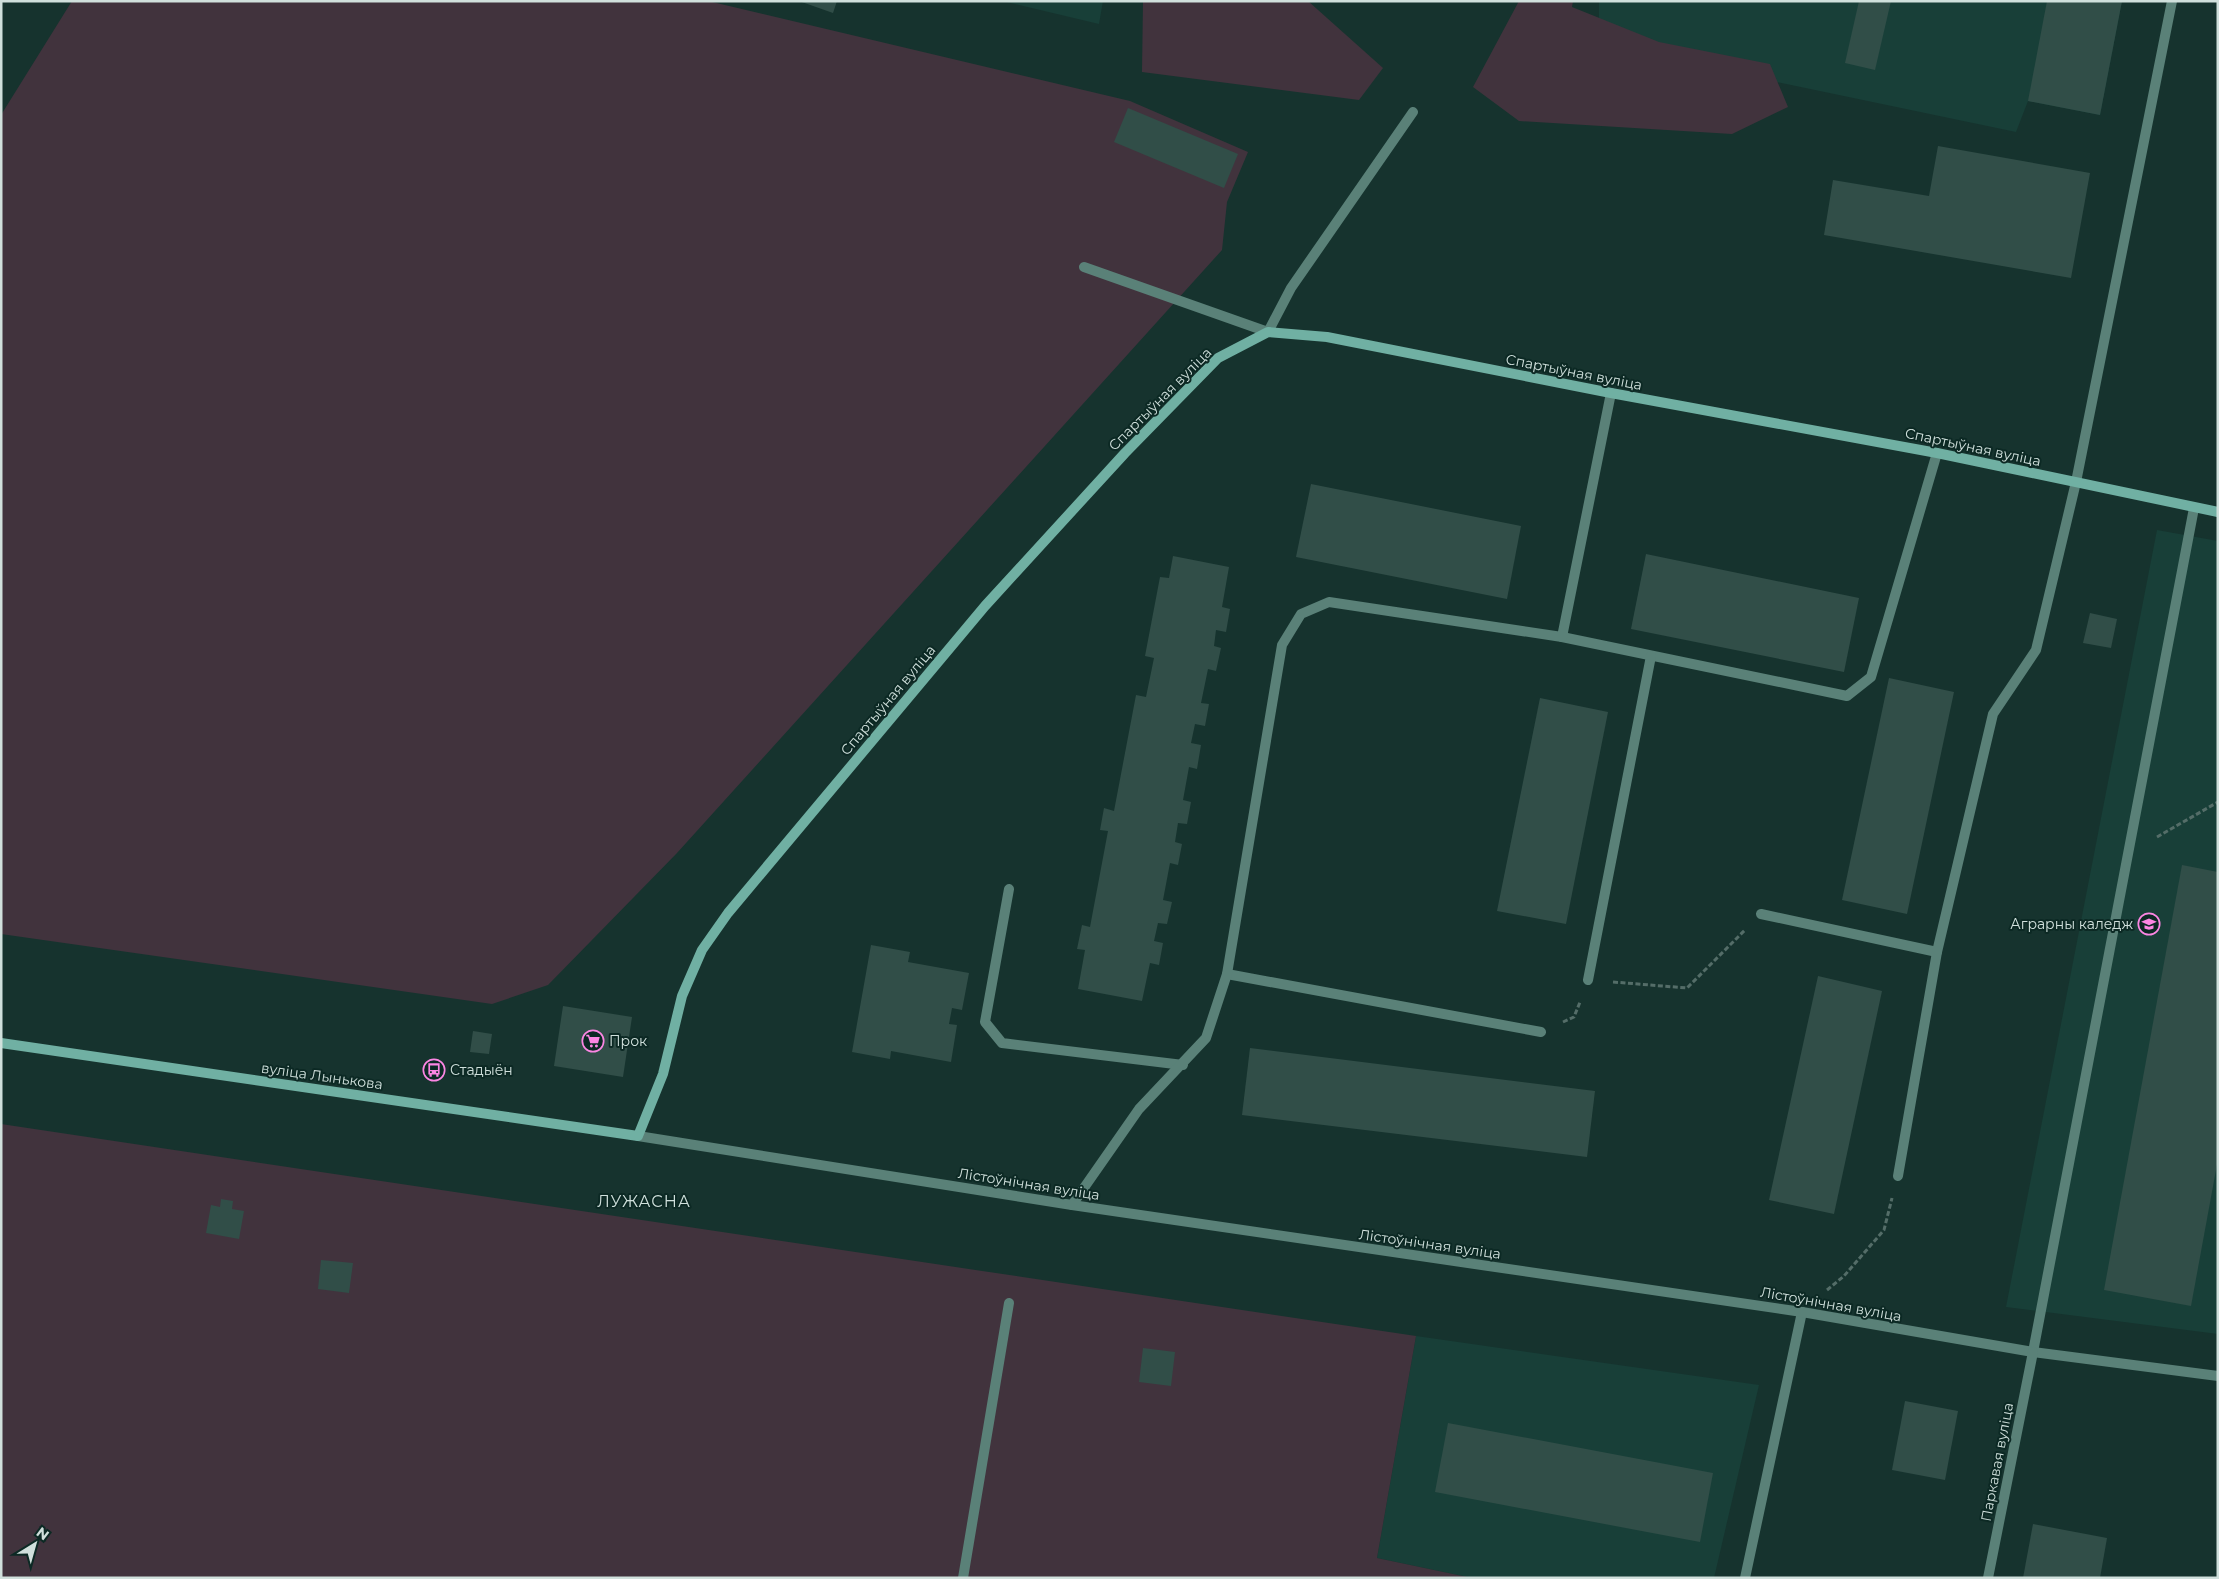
<svg xmlns="http://www.w3.org/2000/svg" width="2219" height="1579" viewBox="0 0 2219 1579" font-family="Montserrat,sans-serif">
	<style>
		.built { fill: #183f38 }
		.green { fill: #41333d }
		.building { fill: #314e48 }
		.lines { fill: none; stroke-linecap: round; stroke-linejoin: round }
		.path { stroke: #546d68; stroke-width: 3; stroke-dasharray: 5 2.5; stroke-linecap: butt }
		.lane { stroke: #5a8178; stroke-width: 10 }
		.street { stroke: #5a8178; stroke-width: 10 }
		.secondary { stroke: #70b0a3; stroke-width: 10 }
		.labels { text-anchor: middle; dominant-baseline: central; stroke-width: 4; stroke-linejoin: round; paint-order: stroke }
		.street-label { font-size: 14px; fill: #d0e0dc; stroke: #0c2924 }
		.poi-label { font-size: 14px; fill: #d0e0dc; stroke: #0c2924; text-anchor: start }
		.quarter-label { font-size: 16px; letter-spacing: 1px; fill: #d0e0dc; stroke: #0c2924 }
	</style>
	<rect width="100%" height="100%" fill="#16332e"/>
	<g class="built">
		<path d="M1002,1H1103L1099,24Z"/>
		<path d="M1599,1H2122L2100,115L2028,101L2016,132L1599,45Z"/>
		<path d="M2157,530L2218,541V1334L2006,1307Z"/>
		<path d="M1416,1336L1759,1385L1714,1578H1472L1377,1558Z"/>
	</g>
	<g class="green">
		<path d="M72,1H708L1130,101L1248,152L1227,202L1222,250L677,853L548,985L492,1004L1,934V115Z"/>
		<path d="M1143,1H1308L1383,68L1359,100L1142,72Z"/>
		<path d="M1519,1H1573L1572,7L1659,42L1770,64L1788,107L1732,134L1519,121L1473,87Z"/>
		<path d="M1,1124L1416,1336L1377,1558L1472,1578H1Z"/>
	</g>
	<g class="building">
		<path d="M799,1H837L833,13Z"/>
		<path d="M1859,1H1891L1875,70L1845,63Z"/>
		<path d="M2047,1H2122L2100,115L2028,101Z"/>
		<path d="M1128,108L1238,154L1224,188L1114,142Z"/>
		<path d="M1938,146L2090,173L2071,278L1824,235L1833,180L1929,196Z"/>
		<path d="M1311,484L1521,526L1507,599L1296,557Z"/>
		<path d="M1646,554L1859,598L1844,672L1631,629Z"/>
		<path d="M1173,556L1229,567L1222,607L1230,609L1226,632L1216,630L1214,646L1221,648L1216,671L1208,669L1201,703L1209,704L1205,726L1195,724L1191,743L1201,745L1197,769L1189,767L1183,800L1191,802L1187,824L1178,823L1175,842L1182,844L1178,865L1170,863L1163,900L1172,902L1167,924L1158,923L1154,941L1163,943L1159,965L1150,963L1142,1001L1078,989L1085,950L1077,949L1082,925L1090,927L1108,831L1100,830L1104,808L1114,811L1136,695L1146,697L1154,658L1145,656L1160,577L1169,578Z"/>
		<path d="M2090,613L2117,619L2111,648L2083,643Z"/>
		<path d="M1889,678L1954,692L1907,914L1842,900Z"/>
		<path d="M1540,698L1608,712L1566,924L1497,911Z"/>
		<path d="M2182,865L2218,872V1159L2191,1306L2104,1290Z"/>
		<path d="M871,945L910,952L908,962L969,973L962,1010L952,1008L949,1024L957,1025L951,1062L891,1051L890,1059L852,1052Z"/>
		<path d="M1818,976L1882,991L1834,1214L1769,1200Z"/>
		<path d="M563,1006L632,1017L623,1077L554,1066Z"/>
		<path d="M473,1031L492,1034L489,1054L470,1052Z"/>
		<path d="M1250,1048L1595,1091L1587,1157L1242,1115Z"/>
		<path d="M221,1199L233,1201L232,1209L244,1211L239,1239L206,1233L211,1205L220,1207Z"/>
		<path d="M321,1260L353,1263L349,1293L318,1289Z"/>
		<path d="M1143,1348L1175,1352L1171,1386L1139,1382Z"/>
		<path d="M1905,1401L1958,1411L1945,1480L1892,1470Z"/>
		<path d="M1448,1423L1713,1473L1700,1542L1435,1492Z"/>
		<path d="M2033,1524L2107,1538L2100,1578H2023Z"/>
	</g>
	<g class="lines">
		<g class="path">
			<path d="M2157,837L2218,802"/>
			<path d="M1613,982L1687,988L1745,930"/>
			<path d="M1563,1022L1574,1017L1580,1002"/>
			<path d="M1827,1290L1844,1276L1884,1230L1892,1198"/>
		</g>
		<g class="lane">
			<path d="M1084,267L1268,332L1291,288L1413,112"/>
			<path d="M1562,637L1847,696L1871,677L1937,453"/>
			<path d="M1009,889L985,1022L1002,1043L1183,1065"/>
			<path d="M1761,914L1937,952"/>
			<path d="M1227,974L1541,1032"/>
			<path d="M1588,980L1651,656"/>
			<path d="M1898,1176L1937,952L1993,714L2036,650L2076,482L2172,1"/>
			<path d="M1072,1205L1139,1109L1206,1038L1227,974L1282,645L1301,614L1329,602L1562,637L1611,393"/>
			<path d="M2033,1352L2194,508"/>
			<path d="M963,1578L1009,1303"/>
			<path d="M1745,1578L1802,1312"/>
		</g>
		<g class="street">
			<path d="M638,1136L1072,1205L1802,1312L2033,1352L2218,1376"/>
			<path d="M1988,1578L2033,1352"/>
		</g>
		<path class="secondary" d="M1,1043L638,1136L663,1074L682,996L702,950L728,913L985,606L1125,453L1218,358L1268,332L1327,337L1611,393L1937,453L2218,512"/>
	</g>
	<defs>
		<g id="university-ring" transform="scale(1.125)"><circle r="9.5" fill="#0c2924" stroke="#fc86e3" stroke-width="1.5"/><path d="M0-5L7-2L0 1L-7-2ZM-4 1L0 2.5L4 1V4Q0 6-4 4Z" fill="#fc86e3"/></g>
		<g id="supermarket-ring" transform="scale(1.125)"><circle r="9.5" fill="#0c2924" stroke="#fc86e3" stroke-width="1.5"/><path d="M-6-5.5h2.5l.6 2H6L4.5 2H-2.5L-4.4-4H-6ZM-1.5 3.2a1.3 1.3 0 1 0 .1 0ZM3 3.2a1.3 1.3 0 1 0 .1 0Z" fill="#fc86e3"/></g>
		<g id="bus-ring" transform="scale(1.125)"><circle r="9.5" fill="#0c2924" stroke="#fc86e3" stroke-width="1.5"/><path d="M-5-6H5V4H4V6H2V4H-2V6H-4V4H-5ZM-3.5-4V0h7V-4ZM-3.5 1.2v1.5H-2V1.2ZM2 1.2v1.5H3.5V1.2Z" fill="#fc86e3"/></g>
	</defs>
	<g fill-rule="evenodd">
		<use href="#university-ring" x="2149" y="924"/>
		<use href="#supermarket-ring" x="593" y="1041"/>
		<use href="#bus-ring" x="434" y="1070"/>
	</g>
	<g class="labels">
		<g class="street-label">
			<text transform="translate(1574 372) rotate(11)">Спартыўная вуліца</text>
			<text transform="translate(1160 399) rotate(-45)">Спартыўная вуліца</text>
			<text transform="translate(1973 447) rotate(12)">Спартыўная вуліца</text>
			<text transform="translate(888 700) rotate(-50)">Спартыўная вуліца</text>
			<text transform="translate(322 1076) rotate(8)">вуліца Лынькова</text>
			<text transform="translate(1029 1184) rotate(9)">Лістоўнічная вуліца</text>
			<text transform="translate(1430 1244) rotate(8)">Лістоўнічная вуліца</text>
			<text transform="translate(1831 1304) rotate(10)">Лістоўнічная вуліца</text>
			<text transform="translate(1997 1462) rotate(-79)">Паркавая вуліца</text>
		</g>
		<g class="poi-label">
			<text x="2133" y="924" text-anchor="end">Аграрны каледж</text>
			<text x="609" y="1041">Прок</text>
			<text x="450" y="1070">Стадыён</text>
		</g>
		<g class="quarter-label">
			<text x="644" y="1201">ЛУЖАСНА</text>
		</g>
	</g>
	<rect width="2219" height="1579" fill="none" stroke="#d0e0dc" stroke-width="5"/>
	<g transform="translate(35 1544) rotate(37)" stroke="#0c2924" stroke-width="4" paint-order="stroke">
	<path d="M0-4L9 19L0 12L-9 19Z" fill="#d0e0dc"/>
	<text y="-8" font-size="14" font-weight="bold" text-anchor="middle" fill="#d0e0dc">N</text>
	</g>
</svg>
